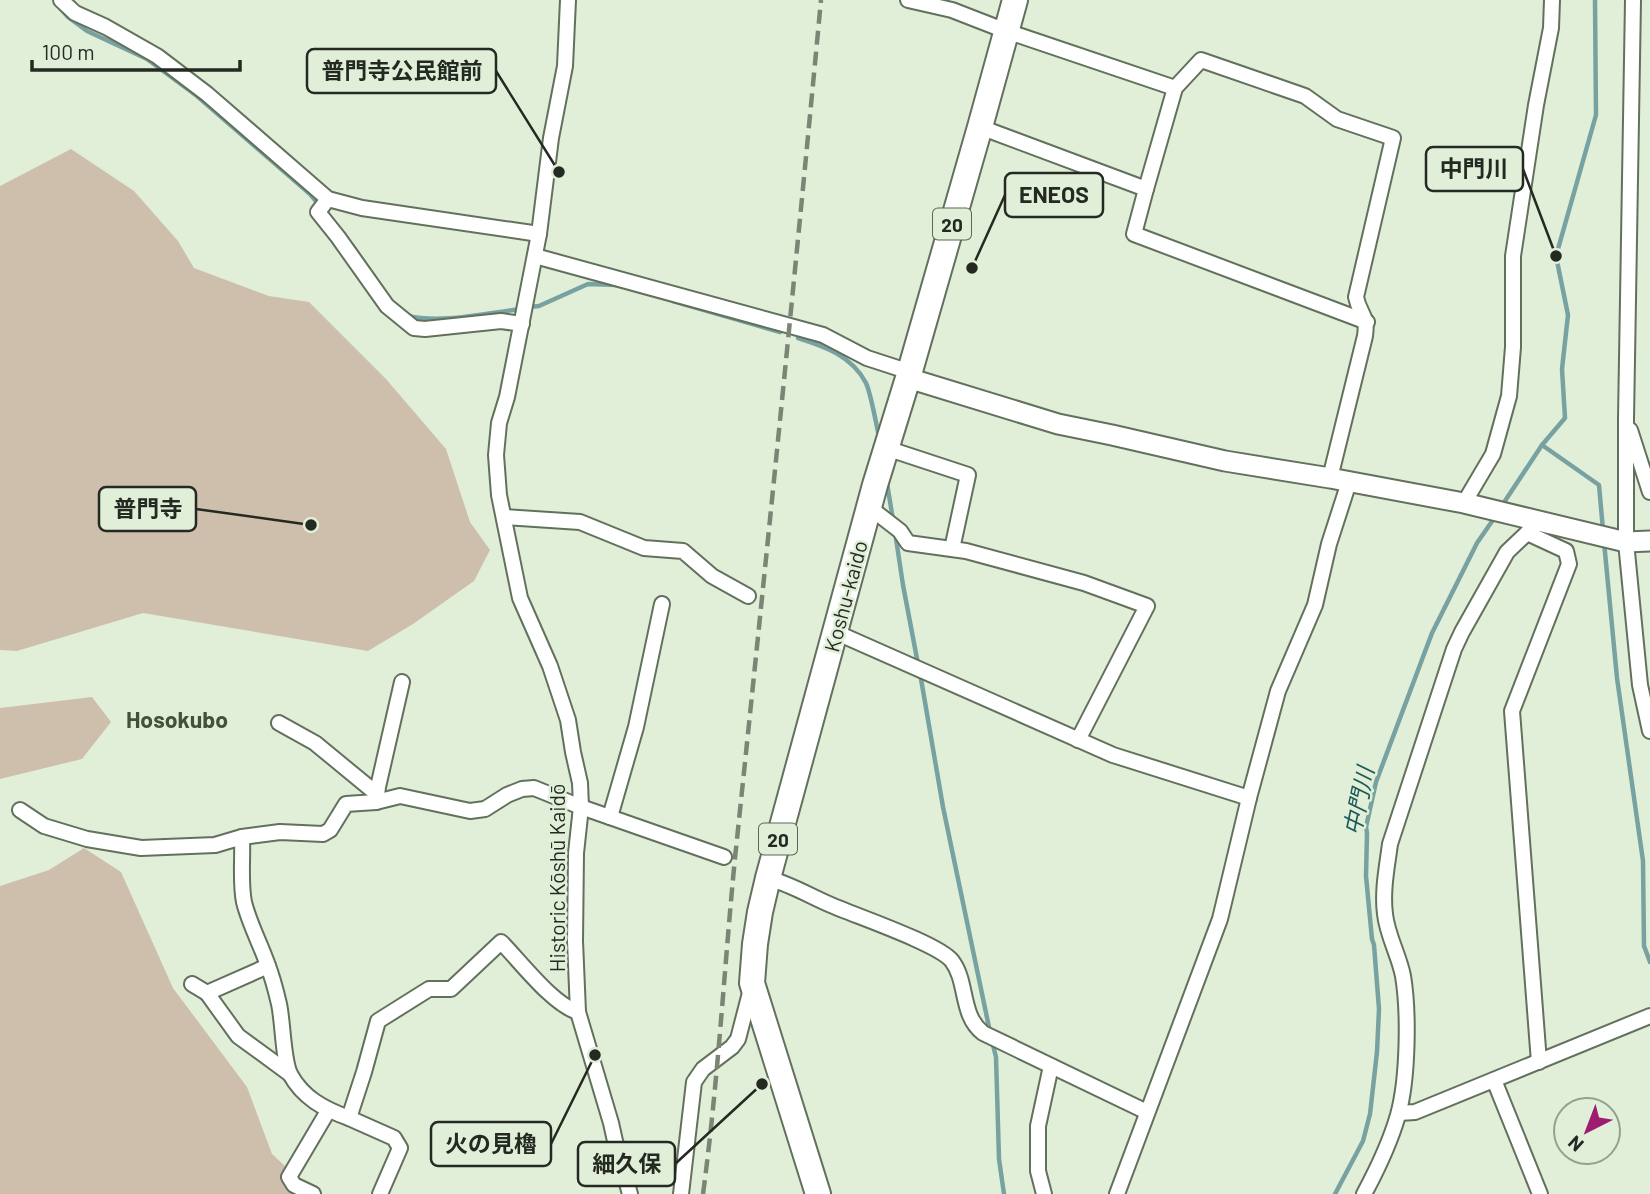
<svg xmlns="http://www.w3.org/2000/svg" width="1650" height="1194" viewBox="0 0 1650 1194" font-family="Barlow,'Noto Sans JP',sans-serif">
	<style>
		.green { fill: #cebfac }
		.lines { fill: none; stroke-linecap: round; stroke-linejoin: round }
		.stream { stroke: #78a2a1; stroke-width: 4.5 }
		.street-casing { stroke: #63705d; stroke-width: 18 }
		.secondary-casing { stroke: #63705d; stroke-width: 23 }
		.highway-casing { stroke: #63705d; stroke-width: 28 }
		.street { stroke: #fff; stroke-width: 14 }
		.secondary { stroke: #fff; stroke-width: 19 }
		.highway { stroke: #fff; stroke-width: 24 }
		.rail { stroke: #7b8475; stroke-width: 4.5; stroke-dasharray: 14 7; stroke-linecap: butt }
		.labels { text-anchor: middle; dominant-baseline: central; stroke-width: 5; stroke-linejoin: round; paint-order: stroke }
		.shield { fill: #e1efd9; stroke: #5d6458; stroke-width: 2 }
		.shield-label { font-size: 19px; font-weight: bold; fill: #242921 }
		.street-label { font-size: 21px; fill: #242921; stroke: #e1efd9 }
		.neighbourhood-label { font-size: 23px; font-weight: bold; fill: #44503e; stroke: #e1efd9 }
		.water-label { font-size: 23px; font-style: italic; fill: #1f5a5a; stroke: #e1efd9 }
		.leader { fill: none; stroke: #242921; stroke-width: 2.5 }
		.callout-dot { fill: #242921; stroke: #e1efd9; stroke-width: 2.5 }
		.callout { fill: #e1efd9; stroke: #242921; stroke-width: 2.5 }
		.callout-label { font-size: 23px; text-anchor: middle; font-weight: bold; fill: #242921 }
	</style>
	<rect width="100%" height="100%" fill="#e1efd9"/>
	<g class="green">
		<path d="M71,149L134,191L178,241L194,268L269,296L309,302L386,379L446,449L470,522L490,550L474,581L413,624L368,651L143,613L17,651L0,650V186Z"/>
		<path d="M92,697L111,722L82,759L0,779V708Z"/>
		<path d="M84,848L121,872L173,988L247,1087L272,1154L315,1194H0V886L49,870Z"/>
	</g>
	<g class="lines">
		<g class="stream">
			<path d="M61,9L68,17L87,31L147,59L197,96L310,194L320,206"/>
			<path d="M352,245L375,278"/>
			<path d="M673,301L780,332"/>
			<path d="M529,307L539,306L588,284L617,285"/>
			<path d="M408,316C442,324 485,313 521,309"/>
			<path d="M798,338C824,346 852,356 866,383C871,394 876,423 879,437"/>
			<path d="M1542,445L1599,485L1603,530"/>
			<path d="M887,483L893,520"/>
			<path d="M1501,507L1542,445L1565,418L1562,369L1568,315L1556,256L1596,115L1595,0"/>
			<path d="M895,532L903,585L918,664"/>
			<path d="M1604,542L1617,678L1643,861L1644,946L1650,962"/>
			<path d="M920,673L943,807L990,1032"/>
			<path d="M992,1041L996,1057L999,1159L1004,1194"/>
			<path d="M1335,1194L1363,1141L1370,1114L1377,1052L1379,1009L1374,945L1372,939L1366,876L1367,833L1366,827L1376,782L1432,633L1477,543L1495,517"/>
		</g>
		<g class="street-casing">
			<g id="street">
				<path d="M61,0L75,13L106,27L157,56L207,94L328,199L362,208L539,234"/>
				<path d="M568,0L565,66L551,138L539,234L507,397L499,423L496,455L499,495L520,598L550,666L568,720L573,752L580,783L581,807L576,853L575,941L578,1012L611,1123L615,1141L630,1194"/>
				<path d="M908,0L952,10L1006,31L1175,88"/>
				<path d="M1633,0L1626,419V542L1640,685L1650,731"/>
				<path d="M980,127L1146,189L1134,234L1367,322"/>
				<path d="M1146,189L1175,88L1201,60L1305,96L1337,119L1393,138L1356,297C1360,316 1368,314 1365,336L1330,478"/>
				<path d="M328,199L318,212L338,237L387,306L414,328L425,329L501,321L522,324"/>
				<path d="M535,256L823,335L867,358L910,372"/>
				<path d="M1630,430L1650,492"/>
				<path d="M886,448L968,475L952,549"/>
				<path d="M1464,503L1493,454L1509,396L1513,347V256L1536,105L1551,28L1552,0"/>
				<path d="M869,507L900,531L908,543L966,551L1084,583L1147,606L1078,740"/>
				<path d="M505,517L580,522L644,548L683,551L712,576L748,596"/>
				<path d="M1532,528L1527,533L1566,551L1569,564L1512,711L1539,1062"/>
				<path d="M835,632L1113,755L1249,798"/>
				<path d="M279,723L315,743L377,794"/>
				<path d="M376,802L378,787L402,682"/>
				<path d="M20,810L44,826L87,839L141,848L215,845L242,837L280,832L323,834L330,830L346,804L376,802L400,796L470,811L485,809L507,795L522,789L534,788L581,807L724,857"/>
				<path d="M610,817L636,727L662,604"/>
				<path d="M242,837C243,858 240,882 244,902C249,923 260,943 267,963C272,976 276,991 279,1004C283,1022 283,1060 290,1074C303,1098 324,1109 349,1118L364,1072L378,1021L429,989H451L501,942C520,961 553,1005 578,1012"/>
				<path d="M768,878C790,884 810,896 831,905C856,916 939,944 952,961C968,982 960,1015 983,1033L1147,1112"/>
				<path d="M192,984L207,993L238,1036L290,1074"/>
				<path d="M207,993L268,966"/>
				<path d="M1494,1080L1540,1194"/>
				<path d="M1399,1113L1415,1112L1650,1016"/>
				<path d="M349,1118L394,1138L400,1148L380,1194"/>
				<path d="M313,1194L294,1185L289,1177L328,1111"/>
				<path d="M681,1194L694,1082L703,1069L732,1047L738,1039L751,989"/>
				<path d="M1044,1194L1038,1171V1126L1051,1066"/>
				<path d="M1117,1194L1220,919L1249,798L1278,691L1315,605L1329,544L1349,482"/>
				<path d="M1364,1194C1378,1168 1390,1143 1398,1115C1408,1079 1409,1012 1403,976C1399,955 1387,935 1385,914C1382,891 1387,867 1390,844L1454,649L1462,632L1507,552L1527,533"/>
			</g>
		</g>
		<g class="secondary-casing">
			<path id="secondary" d="M908,378L1058,424L1112,435L1225,461L1330,478L1464,503L1626,542L1650,541"/>
		</g>
		<g class="highway-casing">
			<path id="highway" d="M818,1194L752,983L755,944L760,912L768,878L875,485L908,378L980,127L1015,0"/>
		</g>
		<use href="#street" class="street"/>
		<use href="#secondary" class="secondary"/>
		<use href="#highway" class="highway"/>
		<path class="rail" d="M703,1194C718,1083 724,970 735,858C765,572 794,286 821,0"/>
	</g>
	<g class="labels">
		<g class="shield">
			<rect x="933" y="208.5" width="38" height="31" rx="5"/>
			<rect x="759" y="823.5" width="38" height="31" rx="5"/>
		</g>
		<g class="shield-label">
			<text x="952" y="224">20</text>
			<text x="778" y="839">20</text>
		</g>
		<g class="street-label">
			<text transform="translate(845 596) rotate(-75)">Koshu-kaido</text>
			<text transform="translate(556 878) rotate(-90)">Historic Kōshū Kaidō</text>
		</g>
		<g class="neighbourhood-label">
			<text x="177" y="719">Hosokubo</text>
		</g>
		<g class="water-label">
			<text transform="translate(1358 801) rotate(-78)">中門川</text>
		</g>
	</g>
	<path class="leader" d="M559 172L496 71M1556 256L1523 169M972 268L1005 195M311 525L196 509M595 1055L551 1144M762 1084L675 1164"/>
	<g class="callout-dot">
		<circle cx="559" cy="172" r="7"/>
		<circle cx="1556" cy="256" r="7"/>
		<circle cx="972" cy="268" r="7"/>
		<circle cx="311" cy="525" r="7"/>
		<circle cx="595" cy="1055" r="7"/>
		<circle cx="762" cy="1084" r="7"/>
	</g>
	<g class="callout">
		<rect x="307" y="49" width="189" height="44" rx="7"/>
		<rect x="1426" y="147" width="97" height="44" rx="7"/>
		<rect x="1005" y="173" width="98" height="44" rx="7"/>
		<rect x="99" y="487" width="97" height="44" rx="7"/>
		<rect x="431" y="1122" width="120" height="44" rx="7"/>
		<rect x="578" y="1142" width="97" height="44" rx="7"/>
	</g>
	<g class="callout-label">
		<text x="402" y="79">普門寺公民館前</text>
		<text x="1474" y="177">中門川</text>
		<text x="1054" y="203">ENEOS</text>
		<text x="148" y="517">普門寺</text>
		<text x="491" y="1152">火の見櫓</text>
		<text x="627" y="1172">細久保</text>
	</g>
	<g transform="translate(1587 1131) rotate(222)"><circle r="33" fill="#e1efd9" stroke="#95a08f" stroke-width="2"/>
	<path d="M0-5L12 26L0 18L-12 26Z" fill="#9d1c70"/>
	<text y="-10" font-size="19" font-weight="bold" text-anchor="middle" fill="#242921">N</text>
	</g>
	<path d="M32 60v10h208v-10" fill="none" stroke="#242921" stroke-width="3.5"/>
	<text x="42" y="60" font-size="21" fill="#242921" stroke="#e1efd9" stroke-width="5" paint-order="stroke">100 m</text>
</svg>
